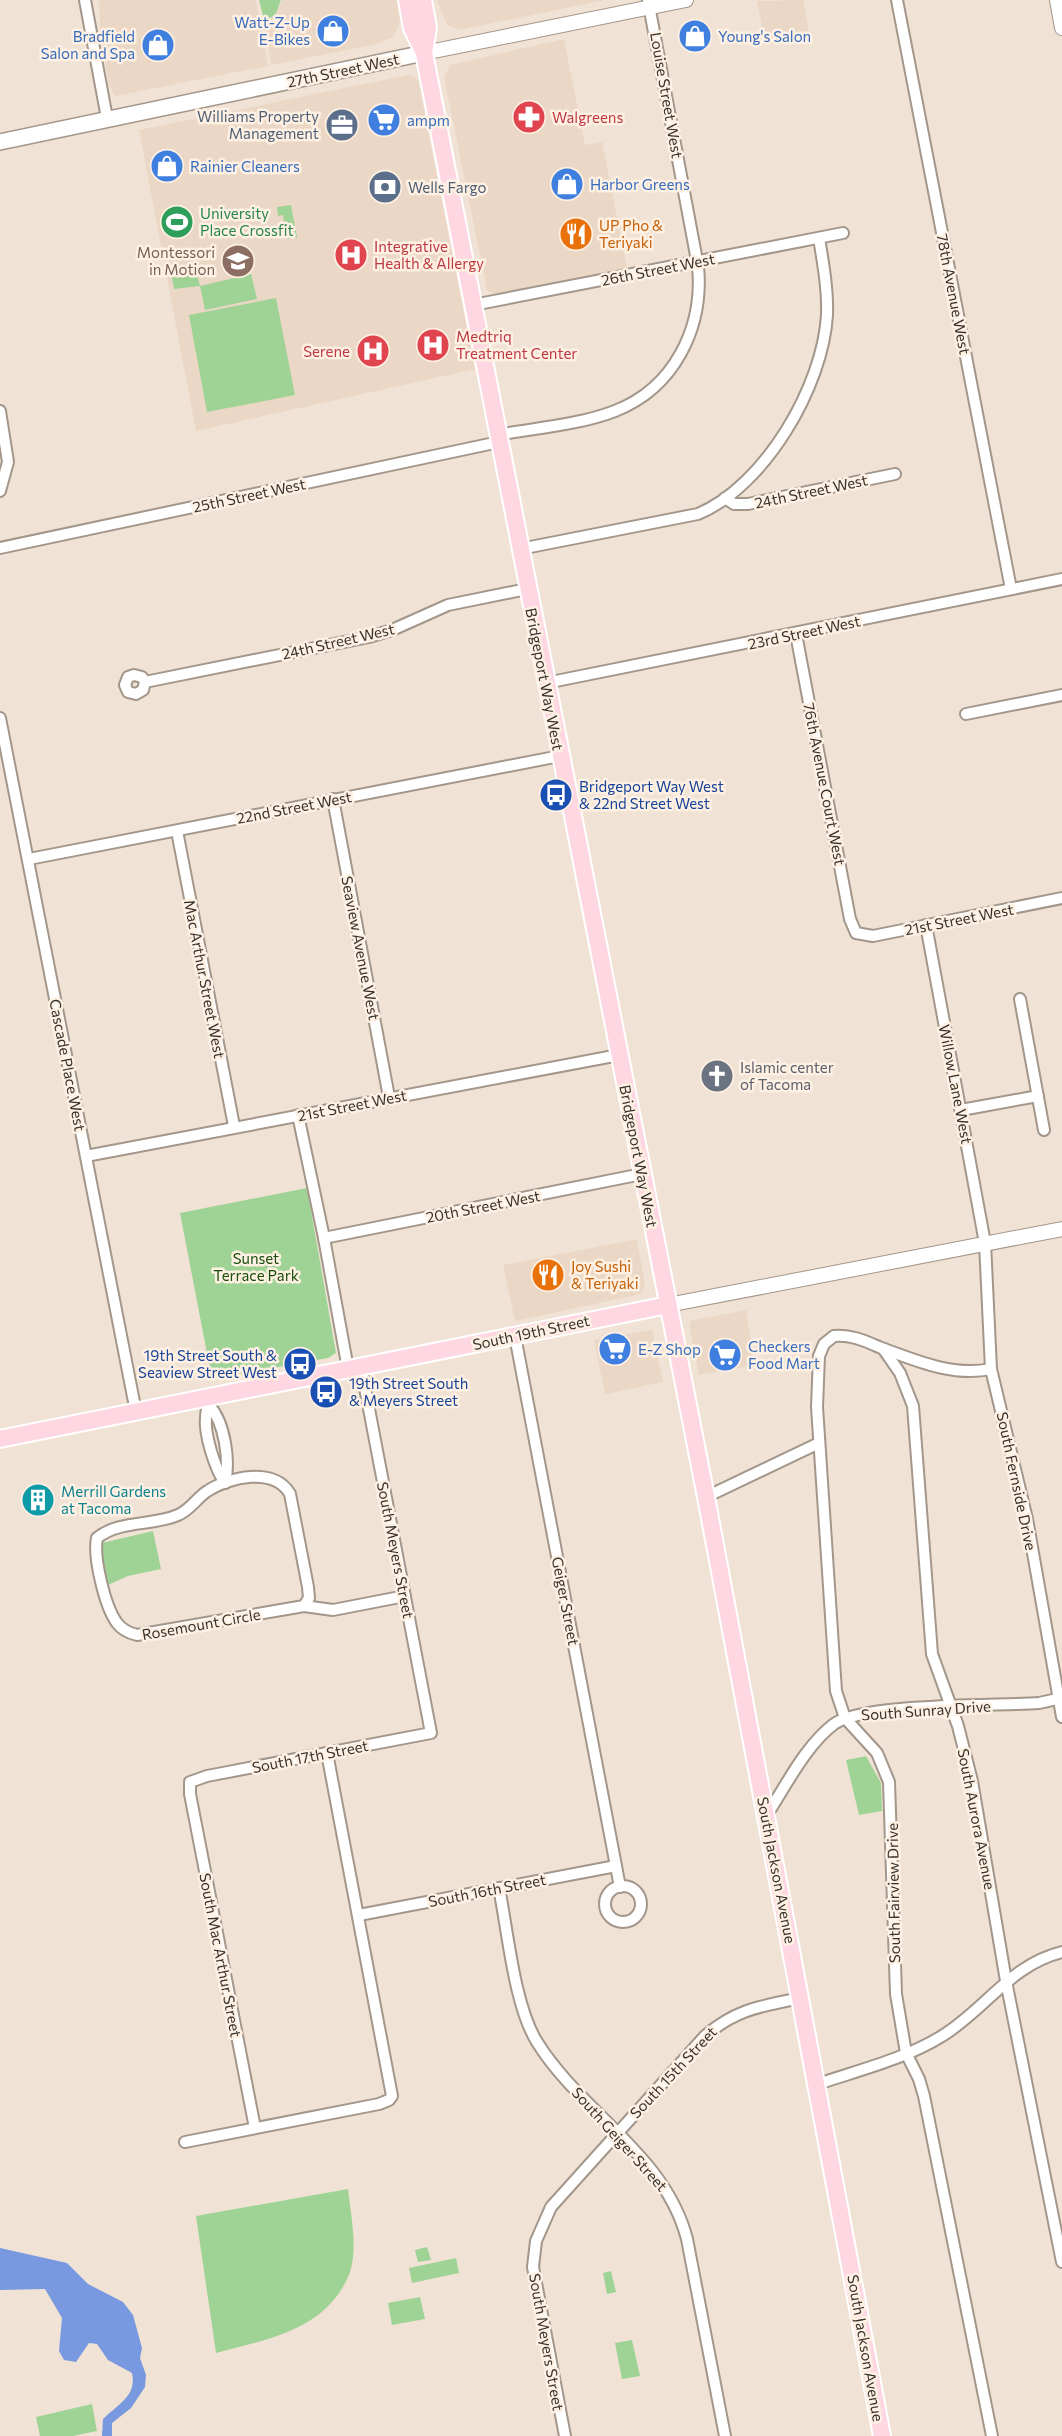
<svg xmlns="http://www.w3.org/2000/svg" width="1062" height="2436" viewBox="0 0 1062 2436" font-family="Commissioner,sans-serif">
	<style>
		.built { fill: #ebd7c5 }
		.green { fill: #9fd395 }
		.water { fill: #7899df }
		.lines { fill: none; stroke-linecap: round; stroke-linejoin: round }
		.minor-casing { stroke: #a3968a; stroke-width: 14 }
		.tertiary-casing { stroke: #a3968a; stroke-width: 16 }
		.secondary-casing { stroke: #a3968a; stroke-width: 18 }
		.primary-casing { stroke: #fff; stroke-width: 20 }
		.minor { stroke: #fff; stroke-width: 10 }
		.tertiary { stroke: #fff; stroke-width: 14 }
		.secondary { stroke: #fff; stroke-width: 15 }
		.primary { stroke: #fed7e2; stroke-width: 16 }
		.labels { text-anchor: middle; dominant-baseline: central; stroke-width: 5; stroke-linejoin: round; paint-order: stroke }
		.shop-label { font-size: 15px; fill: #366cbe; stroke: #fef0e2; text-anchor: start }
		.street-label { font-size: 15px; fill: #37322d; stroke: #fef0e2 }
		.service-label { font-size: 15px; fill: #4e5e75; stroke: #fef0e2; text-anchor: end }
		.health-label { font-size: 15px; fill: #be3a42; stroke: #fef0e2; text-anchor: start }
		.leisure-label { font-size: 15px; fill: #27864d; stroke: #fef0e2; text-anchor: start }
		.food-label { font-size: 15px; fill: #c56008; stroke: #fef0e2; text-anchor: start }
		.education-label { font-size: 15px; fill: #785e54; stroke: #fef0e2; text-anchor: end }
		.transit-label { font-size: 15px; fill: #164399; stroke: #fef0e2; text-anchor: start }
		.worship-label { font-size: 15px; fill: #5b616d; stroke: #fef0e2; text-anchor: start }
		.park-label { font-size: 15px; fill: #174e0a; stroke: #fef0e2 }
		.culture-label { font-size: 15px; fill: #0d838f; stroke: #fef0e2; text-anchor: start }
	</style>
	<rect width="100%" height="100%" fill="#f0e3d5"/>
	<g class="built">
		<path d="M99,0H256L268,66L115,96L109,85L101,38Z"/>
		<path d="M282,0H397L400,23L393,37L373,45L271,65L265,21L275,17Z"/>
		<path d="M437,0H605L459,30L447,25Z"/>
		<path d="M803,0L809,31L803,37L766,45L757,1Z"/>
		<path d="M564,39L585,145L602,142L627,269L497,296L487,290L444,77L450,65Z"/>
		<path d="M409,75L418,80L475,369L196,431L139,130Z"/>
		<path d="M637,1239L645,1286L641,1294L515,1321L503,1265Z"/>
		<path d="M746,1310L755,1365L699,1375L689,1324L692,1320Z"/>
		<path d="M652,1330L663,1382L605,1394L594,1340Z"/>
	</g>
	<g class="green">
		<path d="M259,0H281L275,16L264,20Z"/>
		<path d="M291,205L297,237L287,239L283,215L278,216L277,207Z"/>
		<path d="M195,267L200,286L251,274L257,299L205,310L200,286L174,289L171,272Z"/>
		<path d="M276,298L295,395L207,412L189,315Z"/>
		<path d="M307,1188L336,1353L328,1358L212,1379L180,1213Z"/>
		<path d="M153,1531L161,1569L128,1576L108,1585L101,1556L102,1543Z"/>
		<path d="M866,1756L881,1783L882,1811L859,1815L846,1760Z"/>
		<path d="M348,2189C351,2216 359,2252 348,2277C324,2331 267,2339 216,2353L196,2216Z"/>
		<path d="M427,2247L431,2260L418,2262L415,2250Z"/>
		<path d="M456,2258L459,2273L412,2283L409,2268Z"/>
		<path d="M611,2271L616,2292L607,2294L603,2273Z"/>
		<path d="M420,2297L425,2319L392,2325L388,2303Z"/>
		<path d="M632,2340L640,2376L622,2379L615,2343Z"/>
		<path d="M92,2404L97,2431L73,2436H40L36,2417Z"/>
	</g>
	<path class="water" d="M0,2248L67,2263L88,2284L123,2302L133,2315L142,2348L140,2358L146,2375L145,2387L131,2408L112,2423V2436H102L103,2419C118,2404 137,2396 132,2373L108,2360L97,2344L89,2343L76,2362L64,2360L59,2351L62,2318L45,2289L0,2290Z"/>
	<g class="lines">
		<g class="minor-casing">
			<g id="minor">
				<path d="M85,0L107,118"/>
				<path d="M897,0L1011,589"/>
				<path d="M473,305L843,233"/>
				<path d="M0,411L8,462L0,491"/>
				<path d="M497,435C535,428 579,425 615,411C674,388 704,328 698,266L648,0"/>
				<path d="M725,498L734,504H748L895,474"/>
				<path d="M0,548L499,442"/>
				<path d="M520,549L698,514C765,486 823,386 827,315C828,289 823,263 819,238"/>
				<path d="M796,634L850,919L856,933L873,936L1062,898"/>
				<path d="M145,682L143,690L136,694L128,692L125,685L128,677L134,675L142,677L145,682L369,637L392,630L448,605L527,589"/>
				<path d="M546,683L1062,579"/>
				<path d="M966,714L1062,695"/>
				<path d="M0,718L136,1412"/>
				<path d="M333,799L389,1097"/>
				<path d="M177,831L234,1126"/>
				<path d="M29,859L560,756"/>
				<path d="M926,925L985,1243L991,1369L1027,1519L1062,1717"/>
				<path d="M1020,999L1044,1130"/>
				<path d="M961,1110L1038,1096"/>
				<path d="M298,1115L324,1238L348,1369"/>
				<path d="M86,1156L619,1055"/>
				<path d="M324,1238L642,1174"/>
				<path d="M515,1336L620,1887"/>
				<path d="M884,1350L900,1373L913,1406L932,1654L958,1726L972,1781L1006,1981L1062,2262"/>
				<path d="M991,1369C952,1377 915,1360 879,1347C865,1341 850,1334 834,1336L824,1344L819,1356L817,1407L836,1691L845,1718L877,1753L889,1782L896,1994L906,2053L919,2079L924,2096L992,2436"/>
				<path d="M208,1397C209,1405 206,1409 206,1417C204,1434 215,1469 225,1483"/>
				<path d="M209,1405C225,1423 230,1460 225,1483"/>
				<path d="M706,1497L817,1444"/>
				<path d="M304,1606L309,1598L308,1587L290,1494C275,1467 229,1476 206,1492C196,1499 190,1510 178,1515C153,1526 119,1520 97,1538C93,1557 105,1607 117,1623C122,1630 129,1633 137,1635L304,1606L333,1610L405,1596"/>
				<path d="M766,1816C786,1786 805,1746 834,1724C864,1703 996,1706 1039,1703L1062,1698"/>
				<circle cx="623" cy="1904" r="18"/>
				<path d="M499,1888C508,1932 514,2005 537,2042C581,2113 665,2154 687,2239L725,2436"/>
				<path d="M359,1915L616,1866"/>
				<path d="M818,2084C859,2070 905,2059 942,2036C985,2010 1011,1964 1062,1952"/>
				<path d="M255,2128L190,1794V1782L207,1776L431,1733L361,1367"/>
				<path d="M185,2142L379,2104L389,2100L392,2096L327,1753"/>
				<path d="M565,2436L533,2267L536,2241L551,2207L705,2036C736,2009 762,2006 801,1998"/>
			</g>
		</g>
		<g class="tertiary-casing">
			<g id="tertiary">
				<path d="M1057,0L1062,28"/>
				<path d="M424,53L686,0"/>
				<path d="M668,1305L1062,1229"/>
			</g>
		</g>
		<g class="secondary-casing">
			<path id="secondary" d="M0,142L424,53"/>
		</g>
		<g class="primary-casing">
			<g id="primary">
				<path d="M407,0L412,28L424,53L706,1497L882,2436"/>
				<path d="M423,0L428,27L424,53"/>
				<path d="M0,1439L668,1305"/>
			</g>
		</g>
		<use href="#minor" class="minor"/>
		<use href="#tertiary" class="tertiary"/>
		<use href="#secondary" class="secondary"/>
		<use href="#primary" class="primary"/>
	</g>
	<defs>
		<g id="shop-disc" transform="scale(1.725)"><circle r="9.5" fill="#3f7fe0" stroke="#fef0e2"/><path d="M-5-2.5h2.3a2.7 3.5 0 0 1 5.4 0H5L5.5 6h-11ZM-1.5-2.5h3a1.5 2.3 0 0 0-3 0Z" fill="#fff"/></g>
		<g id="pharmacy-disc" transform="scale(1.725)"><circle r="9.5" fill="#e0444e" stroke="#fef0e2"/><path d="M-2-6h4v4h4v4h-4v4h-4v-4h-4v-4h4Z" fill="#fff"/></g>
		<g id="supermarket-disc" transform="scale(1.725)"><circle r="9.5" fill="#3f7fe0" stroke="#fef0e2"/><path d="M-6-5.5h2.5l.6 2H6L4.5 2H-2.5L-4.4-4H-6ZM-1.5 3.2a1.3 1.3 0 1 0 .1 0ZM3 3.2a1.3 1.3 0 1 0 .1 0Z" fill="#fff"/></g>
		<g id="office-disc" transform="scale(1.725)"><circle r="9.5" fill="#5c6f8a" stroke="#fef0e2"/><path d="M-6-3h4V-5.5h4V-3h4V5H-6ZM-1-4.5V-3h2v-1.5ZM-6 0V1H6V0Z" fill="#fff"/></g>
		<g id="bank-disc" transform="scale(1.725)"><circle r="9.5" fill="#5c6f8a" stroke="#fef0e2"/><path d="M-6-4H6V4H-6ZM0-2.3a2.3 2.3 0 1 0 0 4.6a2.3 2.3 0 1 0 0-4.6Z" fill="#fff"/></g>
		<g id="stadium-disc" transform="scale(1.725)"><circle r="9.5" fill="#2e9e5b" stroke="#fef0e2"/><path d="M0-5a6.5 5 0 1 0 0 10a6.5 5 0 1 0 0-10ZM-3.5-1.8h7v3.6h-7Z" fill="#fff"/></g>
		<g id="restaurant-disc" transform="scale(1.725)"><circle r="9.5" fill="#e8710a" stroke="#fef0e2"/><path d="M-5-6h1v4h1v-4h1v4h1v-4h1v5L-1.5 .5V6h-2V.5L-5-1ZM5-6V6H3V1.5H1.5Q1.5-4 5-6Z" fill="#fff"/></g>
		<g id="hospital-disc" transform="scale(1.725)"><circle r="9.5" fill="#e0444e" stroke="#fef0e2"/><path d="M-5-5h3v3.5h4V-5h3V5h-3V1.5h-4V5h-3Z" fill="#fff"/></g>
		<g id="school-disc" transform="scale(1.725)"><circle r="9.5" fill="#8d6e63" stroke="#fef0e2"/><path d="M0-5L7-2L0 1L-7-2ZM-4 1L0 2.5L4 1V4Q0 6-4 4Z" fill="#fff"/></g>
		<g id="bus-disc" transform="scale(1.725)"><circle r="9.5" fill="#1a4fb4" stroke="#fef0e2"/><path d="M-5-6H5V4H4V6H2V4H-2V6H-4V4H-5ZM-3.5-4V0h7V-4ZM-3.5 1.2v1.5H-2V1.2ZM2 1.2v1.5H3.5V1.2Z" fill="#fff"/></g>
		<g id="church-disc" transform="scale(1.725)"><circle r="9.5" fill="#6b7280" stroke="#fef0e2"/><path d="M-1.2-6h2.4v3.5h3.3v2.4h-3.3V6h-2.4V-.1h-3.3v-2.4h3.3Z" fill="#fff"/></g>
		<g id="building-disc" transform="scale(1.725)"><circle r="9.5" fill="#0f9aa8" stroke="#fef0e2"/><path d="M-4-6H4V6H1V3H-1V6H-4ZM-2.5-4.3h1.7v1.8h-1.7ZM.8-4.3h1.7v1.8H.8ZM-2.5-1h1.7V.8h-1.7ZM.8-1h1.7V.8H.8Z" fill="#fff"/></g>
	</defs>
	<g fill-rule="evenodd">
		<use href="#shop-disc" x="333" y="31"/>
		<use href="#shop-disc" x="695" y="36"/>
		<use href="#shop-disc" x="158" y="45"/>
		<use href="#pharmacy-disc" x="529" y="117"/>
		<use href="#supermarket-disc" x="384" y="120"/>
		<use href="#office-disc" x="342" y="125"/>
		<use href="#shop-disc" x="167" y="166"/>
		<use href="#shop-disc" x="567" y="184"/>
		<use href="#bank-disc" x="385" y="187"/>
		<use href="#stadium-disc" x="177" y="222"/>
		<use href="#restaurant-disc" x="576" y="234"/>
		<use href="#hospital-disc" x="351" y="255"/>
		<use href="#school-disc" x="238" y="261"/>
		<use href="#hospital-disc" x="433" y="345"/>
		<use href="#hospital-disc" x="373" y="351"/>
		<use href="#bus-disc" x="556" y="795"/>
		<use href="#church-disc" x="717" y="1076"/>
		<use href="#restaurant-disc" x="548" y="1275"/>
		<use href="#supermarket-disc" x="615" y="1349"/>
		<use href="#supermarket-disc" x="725" y="1355"/>
		<use href="#bus-disc" x="300" y="1364"/>
		<use href="#bus-disc" x="326" y="1392"/>
		<use href="#building-disc" x="38" y="1500"/>
	</g>
	<g class="labels">
		<g class="shop-label">
			<text x="310" y="22" text-anchor="end">Watt-Z-Up<tspan x="310" dy="17">E-Bikes</tspan></text>
			<text x="135" y="36" text-anchor="end">Bradfield<tspan x="135" dy="17">Salon and Spa</tspan></text>
			<text x="718" y="36">Young's Salon</text>
			<text x="407" y="120">ampm</text>
			<text x="190" y="166">Rainier Cleaners</text>
			<text x="590" y="184">Harbor Greens</text>
			<text x="748" y="1346">Checkers<tspan x="748" dy="17">Food Mart</tspan></text>
			<text x="638" y="1349">E-Z Shop</text>
		</g>
		<g class="street-label">
			<text transform="translate(343 70) rotate(-12)">27th Street West</text>
			<text transform="translate(667 95) rotate(80)">Louise Street West</text>
			<text transform="translate(658 269) rotate(-11)">26th Street West</text>
			<text transform="translate(954 294) rotate(79)">78th Avenue West</text>
			<text transform="translate(811 491) rotate(-12)">24th Street West</text>
			<text transform="translate(249 495) rotate(-12)">25th Street West</text>
			<text transform="translate(804 632) rotate(-12)">23rd Street West</text>
			<text transform="translate(338 641) rotate(-13)">24th Street West</text>
			<text transform="translate(545 679) rotate(79)">Bridgeport Way West</text>
			<text transform="translate(825 784) rotate(79)">76th Avenue Court West</text>
			<text transform="translate(294 807) rotate(-11)">22nd Street West</text>
			<text transform="translate(959 919) rotate(-11)">21st Street West</text>
			<text transform="translate(361 948) rotate(79)">Seaview Avenue West</text>
			<text transform="translate(205 979) rotate(79)">Mac Arthur Street West</text>
			<text transform="translate(68 1065) rotate(79)">Cascade Place West</text>
			<text transform="translate(956 1084) rotate(79)">Willow Lane West</text>
			<text transform="translate(352 1105) rotate(-11)">21st Street West</text>
			<text transform="translate(639 1156) rotate(79)">Bridgeport Way West</text>
			<text transform="translate(483 1206) rotate(-11)">20th Street West</text>
			<text transform="translate(531 1332) rotate(-12)">South 19th Street</text>
			<text transform="translate(1017 1481) rotate(78)">South Fernside Drive</text>
			<text transform="translate(396 1550) rotate(79)">South Meyers Street</text>
			<text transform="translate(566 1601) rotate(79)">Geiger Street</text>
			<text transform="translate(201 1624) rotate(-10)">Rosemount Circle</text>
			<text transform="translate(926 1710) rotate(-4)">South Sunray Drive</text>
			<text transform="translate(310 1756) rotate(-11)">South 17th Street</text>
			<text transform="translate(977 1819) rotate(79)">South Aurora Avenue</text>
			<text transform="translate(777 1870) rotate(79)">South Jackson Avenue</text>
			<text transform="translate(487 1890) rotate(-11)">South 16th Street</text>
			<text transform="translate(893 1893) rotate(-91)">South Fairview Drive</text>
			<text transform="translate(221 1955) rotate(79)">South Mac Arthur Street</text>
			<text transform="translate(673 2072) rotate(-47)">South 15th Street</text>
			<text transform="translate(620 2139) rotate(48)">South Geiger Street</text>
			<text transform="translate(547 2342) rotate(80)">South Meyers Street</text>
			<text transform="translate(866 2348) rotate(80)">South Jackson Avenue</text>
		</g>
		<g class="service-label">
			<text x="319" y="116">Williams Property<tspan x="319" dy="17">Management</tspan></text>
			<text x="408" y="187" text-anchor="start">Wells Fargo</text>
		</g>
		<g class="health-label">
			<text x="552" y="117">Walgreens</text>
			<text x="374" y="246">Integrative<tspan x="374" dy="17">Health &amp; Allergy</tspan></text>
			<text x="456" y="336">Medtriq<tspan x="456" dy="17">Treatment Center</tspan></text>
			<text x="350" y="351" text-anchor="end">Serene</text>
		</g>
		<g class="leisure-label">
			<text x="200" y="213">University<tspan x="200" dy="17">Place Crossfit</tspan></text>
		</g>
		<g class="food-label">
			<text x="599" y="225">UP Pho &amp;<tspan x="599" dy="17">Teriyaki</tspan></text>
			<text x="571" y="1266">Joy Sushi<tspan x="571" dy="17">&amp; Teriyaki</tspan></text>
		</g>
		<g class="education-label">
			<text x="215" y="252">Montessori<tspan x="215" dy="17">in Motion</tspan></text>
		</g>
		<g class="transit-label">
			<text x="579" y="786">Bridgeport Way West<tspan x="579" dy="17">&amp; 22nd Street West</tspan></text>
			<text x="277" y="1355" text-anchor="end">19th Street South &amp;<tspan x="277" dy="17">Seaview Street West</tspan></text>
			<text x="349" y="1383">19th Street South<tspan x="349" dy="17">&amp; Meyers Street</tspan></text>
		</g>
		<g class="worship-label">
			<text x="740" y="1067">Islamic center<tspan x="740" dy="17">of Tacoma</tspan></text>
		</g>
		<g class="park-label">
			<text x="256" y="1258">Sunset<tspan x="256" dy="17">Terrace Park</tspan></text>
		</g>
		<g class="culture-label">
			<text x="61" y="1491">Merrill Gardens<tspan x="61" dy="17">at Tacoma</tspan></text>
		</g>
	</g>
</svg>
